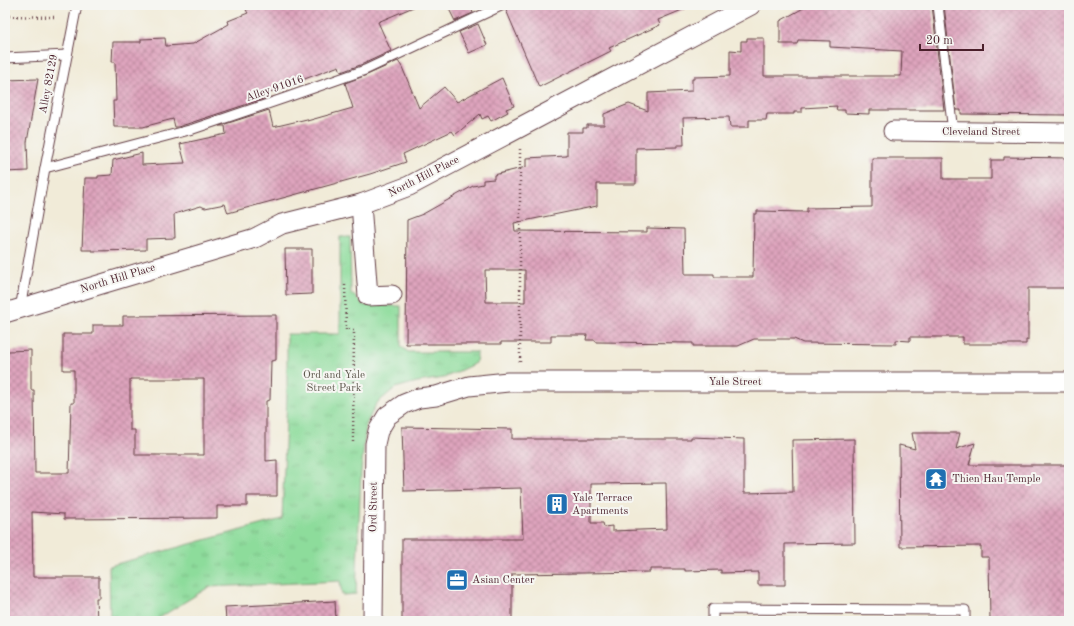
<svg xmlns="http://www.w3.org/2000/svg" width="1074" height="626" viewBox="0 0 1074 626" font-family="'Old Standard TT',serif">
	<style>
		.park { fill: url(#park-tufts); stroke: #6c7e63 }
		.building { fill: url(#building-cross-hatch); fill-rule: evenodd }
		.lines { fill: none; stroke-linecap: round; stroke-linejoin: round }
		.service-casing { stroke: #633e45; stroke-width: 11 }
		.minor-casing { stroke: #633e45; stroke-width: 21 }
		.path { stroke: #633e45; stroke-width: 2.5; stroke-dasharray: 1 3; stroke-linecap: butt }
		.service { stroke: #fff; stroke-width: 9 }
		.minor { stroke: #fff; stroke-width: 19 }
		.labels { text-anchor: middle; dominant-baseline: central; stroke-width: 4; stroke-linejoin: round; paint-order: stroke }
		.street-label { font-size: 11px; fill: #4a1f2b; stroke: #f6f6f2 }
		.park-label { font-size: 11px; fill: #5e584d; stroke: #f6f6f2 }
		.poi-label { font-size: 11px; fill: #4a1f2b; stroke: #f6f6f2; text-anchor: start }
	</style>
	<defs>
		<pattern id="park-tufts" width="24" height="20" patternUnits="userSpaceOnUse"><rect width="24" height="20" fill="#8ddc9b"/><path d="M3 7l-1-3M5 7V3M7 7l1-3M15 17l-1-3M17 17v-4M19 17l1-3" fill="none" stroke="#7bbc86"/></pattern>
		<pattern id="building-cross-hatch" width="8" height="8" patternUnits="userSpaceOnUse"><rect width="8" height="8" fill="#dea4bd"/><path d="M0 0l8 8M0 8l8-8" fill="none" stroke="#b6859a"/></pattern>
	</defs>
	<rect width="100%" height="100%" fill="#f6f6f2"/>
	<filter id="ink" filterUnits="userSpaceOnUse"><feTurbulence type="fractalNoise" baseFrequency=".025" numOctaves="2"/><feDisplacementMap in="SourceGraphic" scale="8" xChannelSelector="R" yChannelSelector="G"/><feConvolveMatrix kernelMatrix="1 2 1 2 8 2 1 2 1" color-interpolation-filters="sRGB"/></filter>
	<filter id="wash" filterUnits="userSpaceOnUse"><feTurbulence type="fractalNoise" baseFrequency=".012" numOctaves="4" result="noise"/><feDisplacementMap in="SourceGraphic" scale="16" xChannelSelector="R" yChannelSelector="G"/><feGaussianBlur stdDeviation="0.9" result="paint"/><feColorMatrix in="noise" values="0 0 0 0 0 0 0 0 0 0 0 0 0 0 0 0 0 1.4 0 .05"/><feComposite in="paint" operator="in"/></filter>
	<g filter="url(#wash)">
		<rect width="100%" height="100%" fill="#f1ebd8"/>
		<path class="park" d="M340,237H350L351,293L364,305L401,306V346L408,352H477L476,363L444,378L417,382L395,388L376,404L366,425L361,472L356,594L342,595L340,581L209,587L154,621H110L109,566L282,519L287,394V334H340Z"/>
		<g id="blocks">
			<g class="building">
				<path d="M260,5H418L378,22L391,51L363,64L341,72L339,66L265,94L266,98L178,127H175L173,119L143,127H114L113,101H116L115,62H112L113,42H141V39L165,38L166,46L193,44L229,24L228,21L248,13L246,10Z"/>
				<path d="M447,5H470L473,13L455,21Z"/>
				<path d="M509,5H694L658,20L660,25L609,48L611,51L539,87L506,10Z"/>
				<path d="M809,5H932L944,110H869V114L845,113V110H836L837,106L802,108V112H794V114H767L766,120H749V127H730L729,117L683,118L684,145H677V147L636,148V184H597V206L514,223L515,231L647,232V228L684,229L685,274H714V277H753L754,214H757V211L807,212V208L872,207V158H943V179H991V160H1004V157L1069,158V288H1028V340H1026V344H963V337H910V341L896,340V344L803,343L794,339H754L738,346H693V343L596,342L595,340H586L587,335H551V342H501V344H406L407,220L423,214L473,186L483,184V180L494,179V175L526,167V158L567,156V132H583V128H587V125H604V114L629,104L648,111V93L692,91V79H694V77L730,76V50L741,51V41H747V38H764V76H901L902,51L830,47V41L798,40L797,44H780V21ZM485,270H525V302H486Z"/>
				<path d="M944,5H1069V115L961,114V110H956Z"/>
				<path d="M478,24L487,45L469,53L459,32Z"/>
				<path d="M398,61L402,67L419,108L444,87L457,102L502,78L514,106L506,109L508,112L491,121L488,116L482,119L480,114L455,135L452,131L403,154L406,162L370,174L228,213L225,204L205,208L201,206L174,214L175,238L146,239V250L92,251V250H82L85,178H98V176L112,175L113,160L142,153V165L185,163L180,144L226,134L225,126H219L269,110L273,127L307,119V121L353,108L345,83L367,75Z"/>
				<path d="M38,79L27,142L28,171L5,172V80Z"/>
				<path d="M285,249H312V294L286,295Z"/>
				<path d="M276,315V360L271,361L270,400L266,401V461L277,460V496H247V506H217V518L64,519V514L32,512L33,577H99V598H96L97,621H5V353L9,351L31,350V390H34L35,473H69L71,403H74V370H63V334H93V325H123V316ZM130,379H204V455H135V430H130Z"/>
				<path d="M402,427L512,429V439H691V437L744,439V493L793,492L792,440L854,439L855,543L785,544V585H758V572L721,573V570L685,571V569H650V572L512,574V621H402V539H523L521,488L404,491ZM666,483L667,529L612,531V526L604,527L603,523H591V484Z"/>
				<path d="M912,433H960L956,449L975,443L969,465H1069V621H1042L1041,619L990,621L989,557H981V546L900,547L899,445L915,449Z"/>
				<path d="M335,601L336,621H226L225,607Z"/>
			</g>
		</g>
	</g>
	<g filter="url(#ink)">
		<use href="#blocks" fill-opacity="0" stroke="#633e45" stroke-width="1"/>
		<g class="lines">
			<g class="service-casing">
				<g id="service">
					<path d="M938,5L953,132"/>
					<path d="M5,58L67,55"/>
					<path d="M45,168L193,129L285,98L365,70L503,5"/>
					<path d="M20,309L45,168L77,5"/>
					<path d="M713,621V609L965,610V621"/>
				</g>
			</g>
			<g class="minor-casing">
				<g id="minor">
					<path d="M893,131L1069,133"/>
					<path d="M361,204L368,296L392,295"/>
					<path d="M5,313L255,238L282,224L361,204L409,186L751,5"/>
					<path d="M373,621L375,444L378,431L387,416L404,404L419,398L436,396L469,386L508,382H1069"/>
				</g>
			</g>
			<g class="path">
				<path d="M5,16L55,17"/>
				<path d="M345,285L346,330H354L353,443"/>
				<path d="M520,362V149"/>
			</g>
			<use href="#service" class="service"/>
			<use href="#minor" class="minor"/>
		</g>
	</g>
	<defs>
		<g id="temple-square" transform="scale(1.15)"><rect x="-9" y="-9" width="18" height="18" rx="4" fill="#1f6fb2" stroke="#f6f6f2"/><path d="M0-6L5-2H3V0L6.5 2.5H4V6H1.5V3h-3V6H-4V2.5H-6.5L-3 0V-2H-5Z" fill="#fff"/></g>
		<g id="building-square" transform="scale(1.15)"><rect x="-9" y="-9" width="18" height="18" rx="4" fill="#1f6fb2" stroke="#f6f6f2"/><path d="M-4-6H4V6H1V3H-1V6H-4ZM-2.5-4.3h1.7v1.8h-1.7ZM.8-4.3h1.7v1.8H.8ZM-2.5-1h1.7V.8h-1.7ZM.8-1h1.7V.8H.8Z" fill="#fff"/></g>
		<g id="office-square" transform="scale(1.15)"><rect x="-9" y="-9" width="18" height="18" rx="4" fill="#1f6fb2" stroke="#f6f6f2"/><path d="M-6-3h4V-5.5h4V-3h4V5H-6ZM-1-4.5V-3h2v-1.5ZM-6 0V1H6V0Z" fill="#fff"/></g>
	</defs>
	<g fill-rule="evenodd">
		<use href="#temple-square" x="936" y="479"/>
		<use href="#building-square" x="557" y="504"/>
		<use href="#office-square" x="457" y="580"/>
	</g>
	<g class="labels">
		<g class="street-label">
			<text transform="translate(49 84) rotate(-79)">Alley 82129</text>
			<text transform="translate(275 89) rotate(-19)">Alley 91016</text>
			<text x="981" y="132">Cleveland Street</text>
			<text transform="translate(424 177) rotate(-27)">North Hill Place</text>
			<text transform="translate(118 279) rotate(-17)">North Hill Place</text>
			<text x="735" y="382">Yale Street</text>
			<text transform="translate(374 507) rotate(-89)">Ord Street</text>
		</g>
		<g class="park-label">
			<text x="334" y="375">Ord and Yale<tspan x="334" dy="13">Street Park</tspan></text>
		</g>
		<g class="poi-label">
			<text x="952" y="479">Thien Hau Temple</text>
			<text x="572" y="498">Yale Terrace<tspan x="572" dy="13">Apartments</tspan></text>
			<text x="472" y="580">Asian Center</text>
		</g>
	</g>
	<rect width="1074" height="626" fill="none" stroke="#f6f6f2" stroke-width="20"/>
	<path d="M920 44v6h63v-6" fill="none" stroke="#4a1f2b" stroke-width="2"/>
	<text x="926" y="44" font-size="12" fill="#4a1f2b" stroke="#f6f6f2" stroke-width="3" paint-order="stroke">20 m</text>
</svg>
